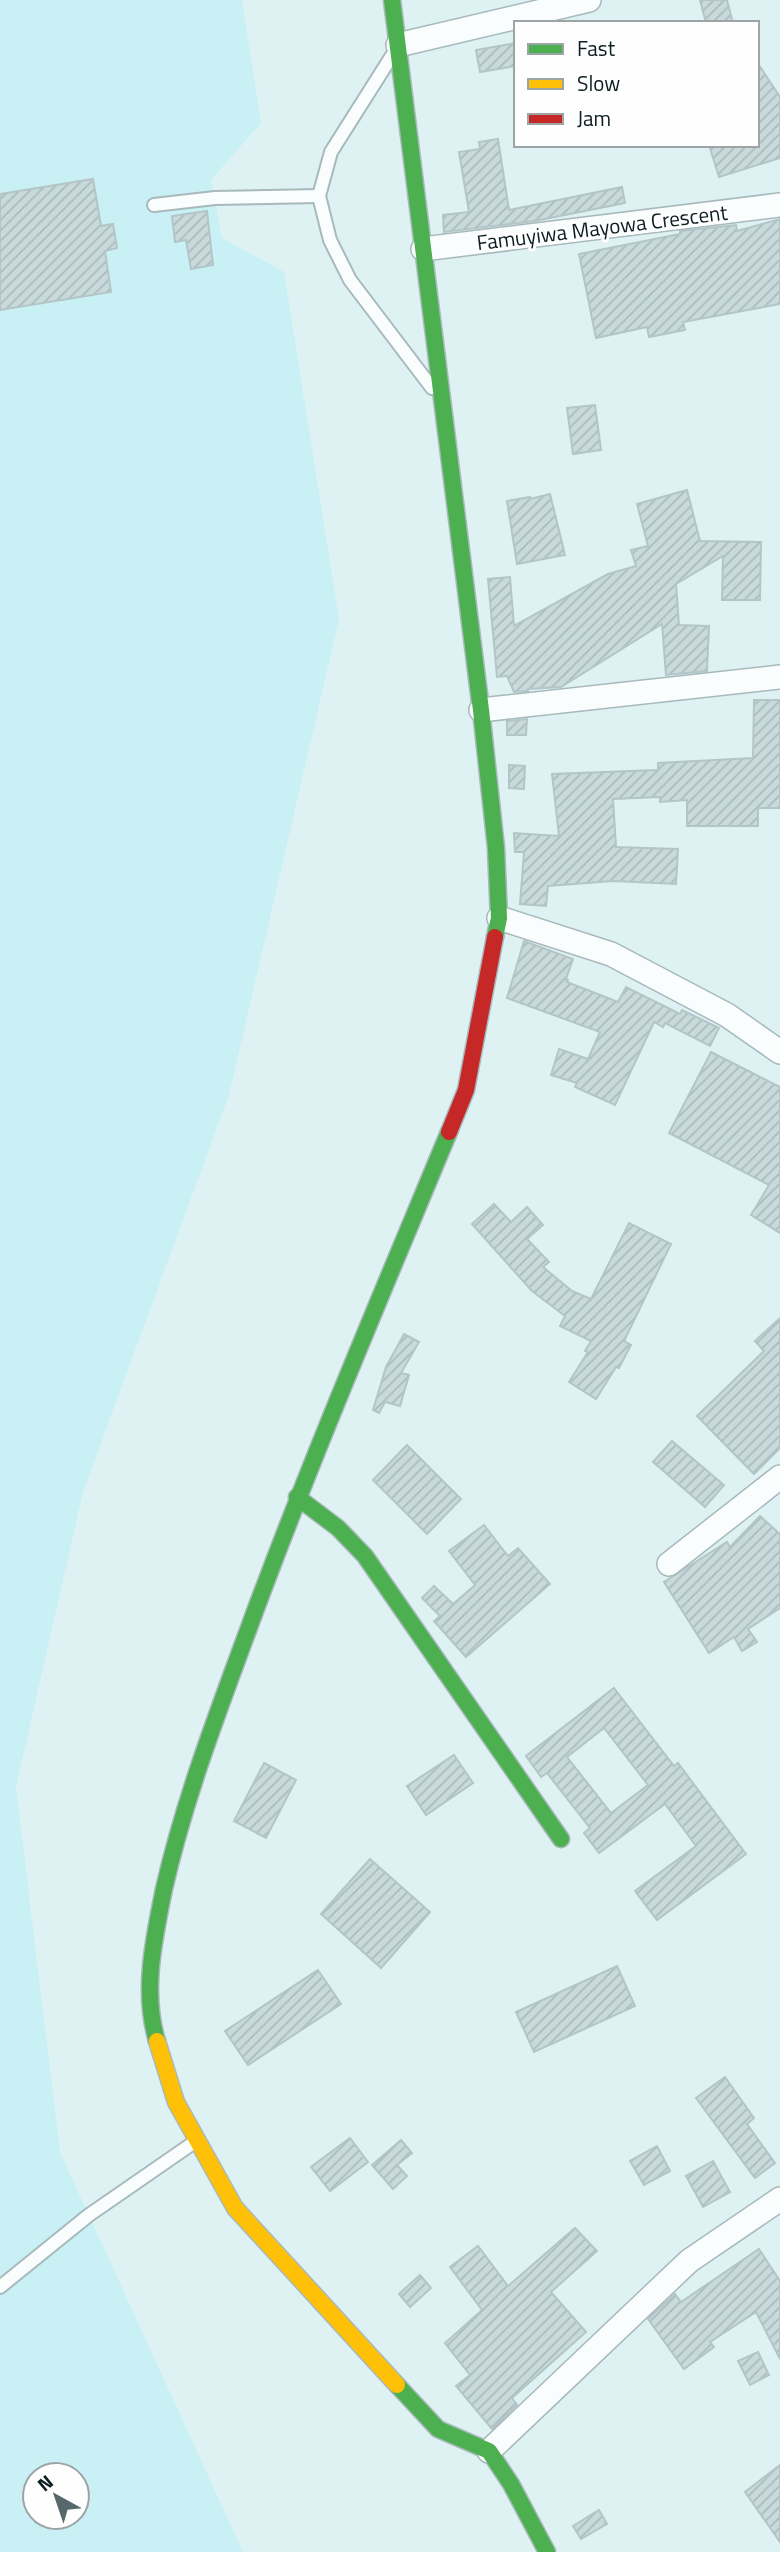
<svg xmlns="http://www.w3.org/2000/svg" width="780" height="2552" viewBox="0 0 780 2552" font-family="'Titillium Web',sans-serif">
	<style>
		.built { fill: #c9f1f5; fill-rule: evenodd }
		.building { fill: url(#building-hatch); stroke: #b4c5c7; stroke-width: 2; fill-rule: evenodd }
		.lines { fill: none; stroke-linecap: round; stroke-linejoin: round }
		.lane-casing { stroke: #a8b9bb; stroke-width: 16 }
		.street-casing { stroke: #a8b9bb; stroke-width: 26 }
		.fast-casing { stroke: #a8b9bb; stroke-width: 19 }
		.slow-casing { stroke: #a8b9bb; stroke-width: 19 }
		.jam-casing { stroke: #a8b9bb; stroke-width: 19 }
		.lane { stroke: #fafdfd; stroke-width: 12 }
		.street { stroke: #fafdfd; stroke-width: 23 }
		.fast { stroke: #4caf50; stroke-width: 16 }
		.slow { stroke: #ffc107; stroke-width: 16 }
		.jam { stroke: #c62828; stroke-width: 16 }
		.labels { text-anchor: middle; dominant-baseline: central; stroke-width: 6; stroke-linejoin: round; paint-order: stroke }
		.street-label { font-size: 21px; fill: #0c1e1f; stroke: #fefefe }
	</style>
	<defs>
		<pattern id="building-hatch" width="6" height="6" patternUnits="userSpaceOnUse" patternTransform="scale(1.75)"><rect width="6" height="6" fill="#c8dadc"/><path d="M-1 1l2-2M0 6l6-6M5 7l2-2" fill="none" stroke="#abbbbc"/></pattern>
	</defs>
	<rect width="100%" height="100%" fill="#def2f4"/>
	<path class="built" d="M0,0H242L261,123L211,180L222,238L284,272L339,619L229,1095L83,1492L16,1787L60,2152L243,2552H0ZM35,2475H77V2517H35Z"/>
	<g class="building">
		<path d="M700,0H727L733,23H706Z"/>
		<path d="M516,43V66L480,72L476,50Z"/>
		<path d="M757,62L780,97V158L719,177L709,145H757Z"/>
		<path d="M498,139L509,210L622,187L625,203L535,221L444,232L443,215L469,212L459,152L480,149L479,142Z"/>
		<path d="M93,179L101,226L113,224L117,248L105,251L111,292L0,310V194Z"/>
		<path d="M207,211L213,265L191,269L186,240L175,242L172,216Z"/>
		<path d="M780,219V304L683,322L685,330L649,337L647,327L596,338L579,254L680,234V231L736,225L737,231Z"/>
		<path d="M595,405L601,450L573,454L567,408Z"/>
		<path d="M687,490L700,541L761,542L760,600H722L723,556L676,584L679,625L709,626L707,671L666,675L662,624L561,687L528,689V691L514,692L507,676L497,677L488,579L510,577L514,626L608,574L636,566L631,550L648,546L637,504Z"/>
		<path d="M550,494L565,555L517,564L507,501L530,497V499Z"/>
		<path d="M754,700H780V808H758V826H687V800L660,802V797L613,799L616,847L678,849L676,884L613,881L548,886L546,906L520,904L524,852H515L514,833L559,836L552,774L658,770V763L753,758Z"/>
		<path d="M527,719L526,735H507V721Z"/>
		<path d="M509,765L525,766L524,789L509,788Z"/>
		<path d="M524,941L573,959L566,979L568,980L567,982L618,1002L626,987L680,1014L682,1010L719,1028L710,1046L665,1023L663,1027L654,1022L615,1105L575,1087L577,1083L551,1075L559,1049L588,1059L600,1032L507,998Z"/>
		<path d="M711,1052L780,1087V1233L751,1215L769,1185L669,1133Z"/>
		<path d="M494,1204L511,1222L527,1207L543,1225L527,1239L549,1262L543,1267L572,1291L591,1299L629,1223L671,1244L624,1341L631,1345L619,1368L616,1367L596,1399L569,1382L588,1352L585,1351L591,1341L560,1326L565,1316L532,1291L472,1224Z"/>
		<path d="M780,1318V1448L754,1474L697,1416L764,1351L755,1341Z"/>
		<path d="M404,1334L419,1342L401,1373L409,1375L400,1406L385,1402L379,1413L373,1410L386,1367Z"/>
		<path d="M672,1441L724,1485L705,1507L653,1462Z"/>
		<path d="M407,1445L461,1499L427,1534L373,1480Z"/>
		<path d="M760,1516L780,1534V1608L748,1629L757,1642L742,1651L734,1637L709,1653L664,1582L727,1542L730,1547Z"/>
		<path d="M484,1525L508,1556L518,1548L550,1584L466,1657L434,1621L440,1616L422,1598L434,1586L453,1604L475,1585L449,1551Z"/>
		<path d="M614,1688L674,1766L678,1763L746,1854L657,1920L635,1891L696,1846L665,1804L599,1853L584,1833L590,1828L547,1773L541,1777L526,1756ZM604,1728L648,1785L611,1813L567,1757Z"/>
		<path d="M454,1755L473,1783L426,1815L407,1786Z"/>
		<path d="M264,1763L296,1780L266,1838L234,1821Z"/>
		<path d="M370,1859L430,1912L381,1968L321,1914Z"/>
		<path d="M617,1966L635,2006L534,2052L516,2012Z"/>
		<path d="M318,1970L341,2004L248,2065L225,2031Z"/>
		<path d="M725,2077L754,2118L747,2124L775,2163L755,2178L696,2098Z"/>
		<path d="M350,2138L368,2162L330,2191L311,2167Z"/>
		<path d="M401,2140L412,2153L397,2165L407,2176L393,2189L372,2165Z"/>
		<path d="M657,2146L670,2171L644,2185L630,2161Z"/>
		<path d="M713,2161L730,2192L703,2207L686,2176Z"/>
		<path d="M575,2228L597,2251L551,2292L586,2332L512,2398L517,2405L492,2429L456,2386L470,2375L445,2343L482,2310L450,2267L478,2246L508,2286Z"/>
		<path d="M759,2249L780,2281V2359L756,2312L710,2342L714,2347L684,2369L648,2319L675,2294L681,2302Z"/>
		<path d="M420,2275L431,2288L410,2307L399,2294Z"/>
		<path d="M758,2352L769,2375L750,2385L738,2361Z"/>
		<path d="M780,2465V2542L745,2492Z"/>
		<path d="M599,2510L607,2524L581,2539L573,2526Z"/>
	</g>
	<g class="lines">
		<g class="lane-casing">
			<g id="lane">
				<path d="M393,54L331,152L319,196L330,240L350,280L432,388"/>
				<path d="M154,205L215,198L319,196"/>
				<path d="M0,2287L89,2215L196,2141"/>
			</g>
		</g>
		<g class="street-casing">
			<g id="street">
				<path d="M398,45L589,0"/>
				<path d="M423,249L780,205"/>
				<path d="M481,710L780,677"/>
				<path d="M499,918L611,954L727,1015L780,1052"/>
				<path d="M669,1564L780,1477"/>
				<path d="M489,2451L689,2261L780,2199"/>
			</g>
		</g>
		<g class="fast-casing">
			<g id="fast">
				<path d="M392,0L481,710L496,848L499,918L495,937"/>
				<path d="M297,1497L338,1528L365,1556L561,1839"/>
				<path d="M157,2041C142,1992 154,1938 164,1889C184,1801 216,1717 247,1633C309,1464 380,1298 449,1132"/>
				<path d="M397,2385L438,2429L489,2451L511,2484L547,2552"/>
			</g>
		</g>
		<g class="slow-casing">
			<path id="slow" d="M157,2041L176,2102L235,2208L397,2385"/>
		</g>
		<g class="jam-casing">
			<path id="jam" d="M449,1132L466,1090L495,937"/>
		</g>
		<use href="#lane" class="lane"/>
		<use href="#street" class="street"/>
		<use href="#fast" class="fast"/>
		<use href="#slow" class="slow"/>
		<use href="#jam" class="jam"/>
	</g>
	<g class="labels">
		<g class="street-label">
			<text transform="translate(602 227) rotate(-7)">Famuyiwa Mayowa Crescent</text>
		</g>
	</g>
	<rect x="514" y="21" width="245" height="126" fill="#fefefe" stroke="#9da4a5" stroke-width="2"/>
	<rect x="528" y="44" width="35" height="10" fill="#4caf50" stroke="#9da4a5" stroke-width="2"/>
	<text x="577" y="56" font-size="21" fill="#0c1e1f">Fast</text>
	<rect x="528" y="79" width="35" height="10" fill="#ffc107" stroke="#9da4a5" stroke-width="2"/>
	<text x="577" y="91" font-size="21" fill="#0c1e1f">Slow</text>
	<rect x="528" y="114" width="35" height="10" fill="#c62828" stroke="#9da4a5" stroke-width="2"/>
	<text x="577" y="126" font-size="21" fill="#0c1e1f">Jam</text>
	<g transform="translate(56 2496) rotate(320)"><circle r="33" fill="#fefefe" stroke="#9da4a5" stroke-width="2"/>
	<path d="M0-5L12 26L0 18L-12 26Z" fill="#56686a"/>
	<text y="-10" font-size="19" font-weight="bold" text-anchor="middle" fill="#0c1e1f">N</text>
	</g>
</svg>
